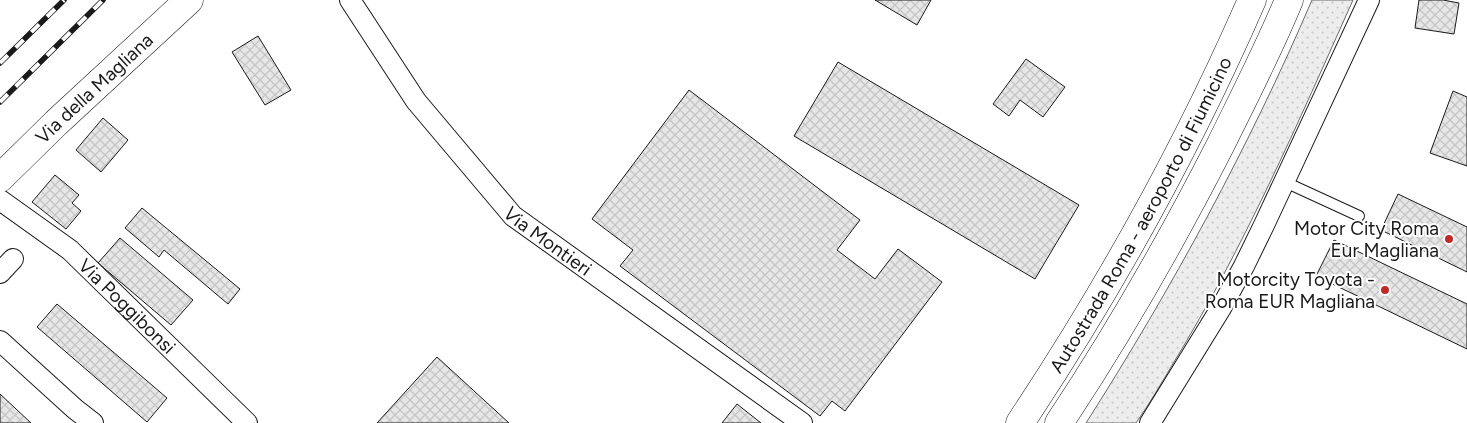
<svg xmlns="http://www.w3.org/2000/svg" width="1467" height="423" viewBox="0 0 1467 423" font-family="Figtree,sans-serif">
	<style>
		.grass { fill: url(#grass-dots); stroke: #6a6a6a }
		.building { fill: url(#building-cross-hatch); stroke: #1a1a1a }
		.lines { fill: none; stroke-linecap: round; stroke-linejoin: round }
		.service-casing { stroke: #1a1a1a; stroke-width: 12 }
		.minor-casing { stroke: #1a1a1a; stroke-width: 22 }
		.secondary-casing { stroke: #1a1a1a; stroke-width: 29 }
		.motorway-casing { stroke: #1a1a1a; stroke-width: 29 }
		.service { stroke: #fff; stroke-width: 10 }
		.minor { stroke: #fff; stroke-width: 20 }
		.secondary { stroke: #fff; stroke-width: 28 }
		.motorway { stroke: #fff; stroke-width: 28 }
		.rail-casing { stroke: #1a1a1a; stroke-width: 5.5 }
		.rail { stroke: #fff; stroke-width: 4; stroke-dasharray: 11; stroke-linecap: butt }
		.poi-dot { fill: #c62828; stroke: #fff; stroke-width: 2 }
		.labels { text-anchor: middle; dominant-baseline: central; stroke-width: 4; stroke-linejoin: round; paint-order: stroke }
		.street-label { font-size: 19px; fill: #1a1a1a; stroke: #fff }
		.poi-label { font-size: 19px; fill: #1a1a1a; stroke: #fff; text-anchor: end }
	</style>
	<defs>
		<pattern id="grass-dots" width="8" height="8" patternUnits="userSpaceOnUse" patternTransform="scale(1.25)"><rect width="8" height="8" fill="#ededed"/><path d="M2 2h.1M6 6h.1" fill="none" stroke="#cbcbcb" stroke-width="1.8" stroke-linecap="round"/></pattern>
		<pattern id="building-cross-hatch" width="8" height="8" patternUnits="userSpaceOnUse" patternTransform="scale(1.25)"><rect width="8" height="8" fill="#e6e6e6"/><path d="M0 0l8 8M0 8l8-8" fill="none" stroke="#c5c5c5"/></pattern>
	</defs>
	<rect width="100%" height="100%" fill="#fff"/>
	<path class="grass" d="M1312,0H1353C1298,123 1244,247 1174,362C1162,382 1150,403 1136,423H1086C1172,288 1249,147 1312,0Z"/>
	<g class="building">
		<path d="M875,0H931L917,25Z"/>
		<path d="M1419,0H1443L1459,3L1454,34L1415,28Z"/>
		<path d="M258,36L291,90L265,105L232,52Z"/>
		<path d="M1026,59L1065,87L1043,117L1020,100L1009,116L993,104Z"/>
		<path d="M838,62L1079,205L1035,279L794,136Z"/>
		<path d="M689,90L860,220L837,250L875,279L898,249L942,282L845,411L832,401L820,416L620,266L633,250L592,219Z"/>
		<path d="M1453,91L1467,97V166L1430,153Z"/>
		<path d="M103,118L128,140L101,172L76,150Z"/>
		<path d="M55,175L79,195L72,203L81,211L66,229L32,202Z"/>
		<path d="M1398,194L1467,227V272L1381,230Z"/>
		<path d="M142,208L240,289L228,304L164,250L159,257L125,228Z"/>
		<path d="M120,238L193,300L171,325L98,263Z"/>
		<path d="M1334,240L1467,304V349L1316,276Z"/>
		<path d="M57,304L167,398L147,422L37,327Z"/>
		<path d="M437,357L509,423H377Z"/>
		<path d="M0,394L31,423H0Z"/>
		<path d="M737,404L761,423H722Z"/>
	</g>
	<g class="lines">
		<g class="service-casing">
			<path id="service" d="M1285,182L1359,216"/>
		</g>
		<g class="minor-casing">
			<g id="minor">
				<path id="s1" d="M350,0L416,101L513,216L802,423"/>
				<path id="s2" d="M0,200L70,250L247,423"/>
				<path d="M0,273L13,259"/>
				<path d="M0,341L75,409L93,423"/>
				<path d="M1150,423L1221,308L1244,266L1264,225L1369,0"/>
			</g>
		</g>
		<g class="secondary-casing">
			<g id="secondary">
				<path id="s3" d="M0,178L56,123L189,0"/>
			</g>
		</g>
		<g class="motorway-casing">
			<g id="motorway">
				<path id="s4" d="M1020,423C1109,289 1188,147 1252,0"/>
				<path d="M1059,423C1119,333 1172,240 1221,144C1244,97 1269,49 1289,0"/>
			</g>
		</g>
		<use href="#service" class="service"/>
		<use href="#minor" class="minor"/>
		<use href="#secondary" class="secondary"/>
		<use href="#motorway" class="motorway"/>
		<g class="rail-casing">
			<g id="rail">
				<path d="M0,63L64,0"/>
				<path d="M0,102L103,0"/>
			</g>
		</g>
		<use href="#rail" class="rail"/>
	</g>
	<g class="poi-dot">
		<circle cx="1449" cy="239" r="5"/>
		<circle cx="1385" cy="290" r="5"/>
	</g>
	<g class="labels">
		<g class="street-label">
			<text stroke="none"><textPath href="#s3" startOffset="130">Via della Magliana</textPath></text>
			<text stroke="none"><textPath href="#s4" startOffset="241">Autostrada Roma - aeroporto di Fiumicino</textPath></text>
			<text stroke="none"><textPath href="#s1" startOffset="314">Via Montieri</textPath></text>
			<text stroke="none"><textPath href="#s2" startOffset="166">Via Poggibonsi</textPath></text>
		</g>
		<g class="poi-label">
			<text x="1439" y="228">Motor City Roma<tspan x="1439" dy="22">Eur Magliana</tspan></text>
			<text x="1375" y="279">Motorcity Toyota -<tspan x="1375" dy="22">Roma EUR Magliana</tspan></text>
		</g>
	</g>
</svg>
